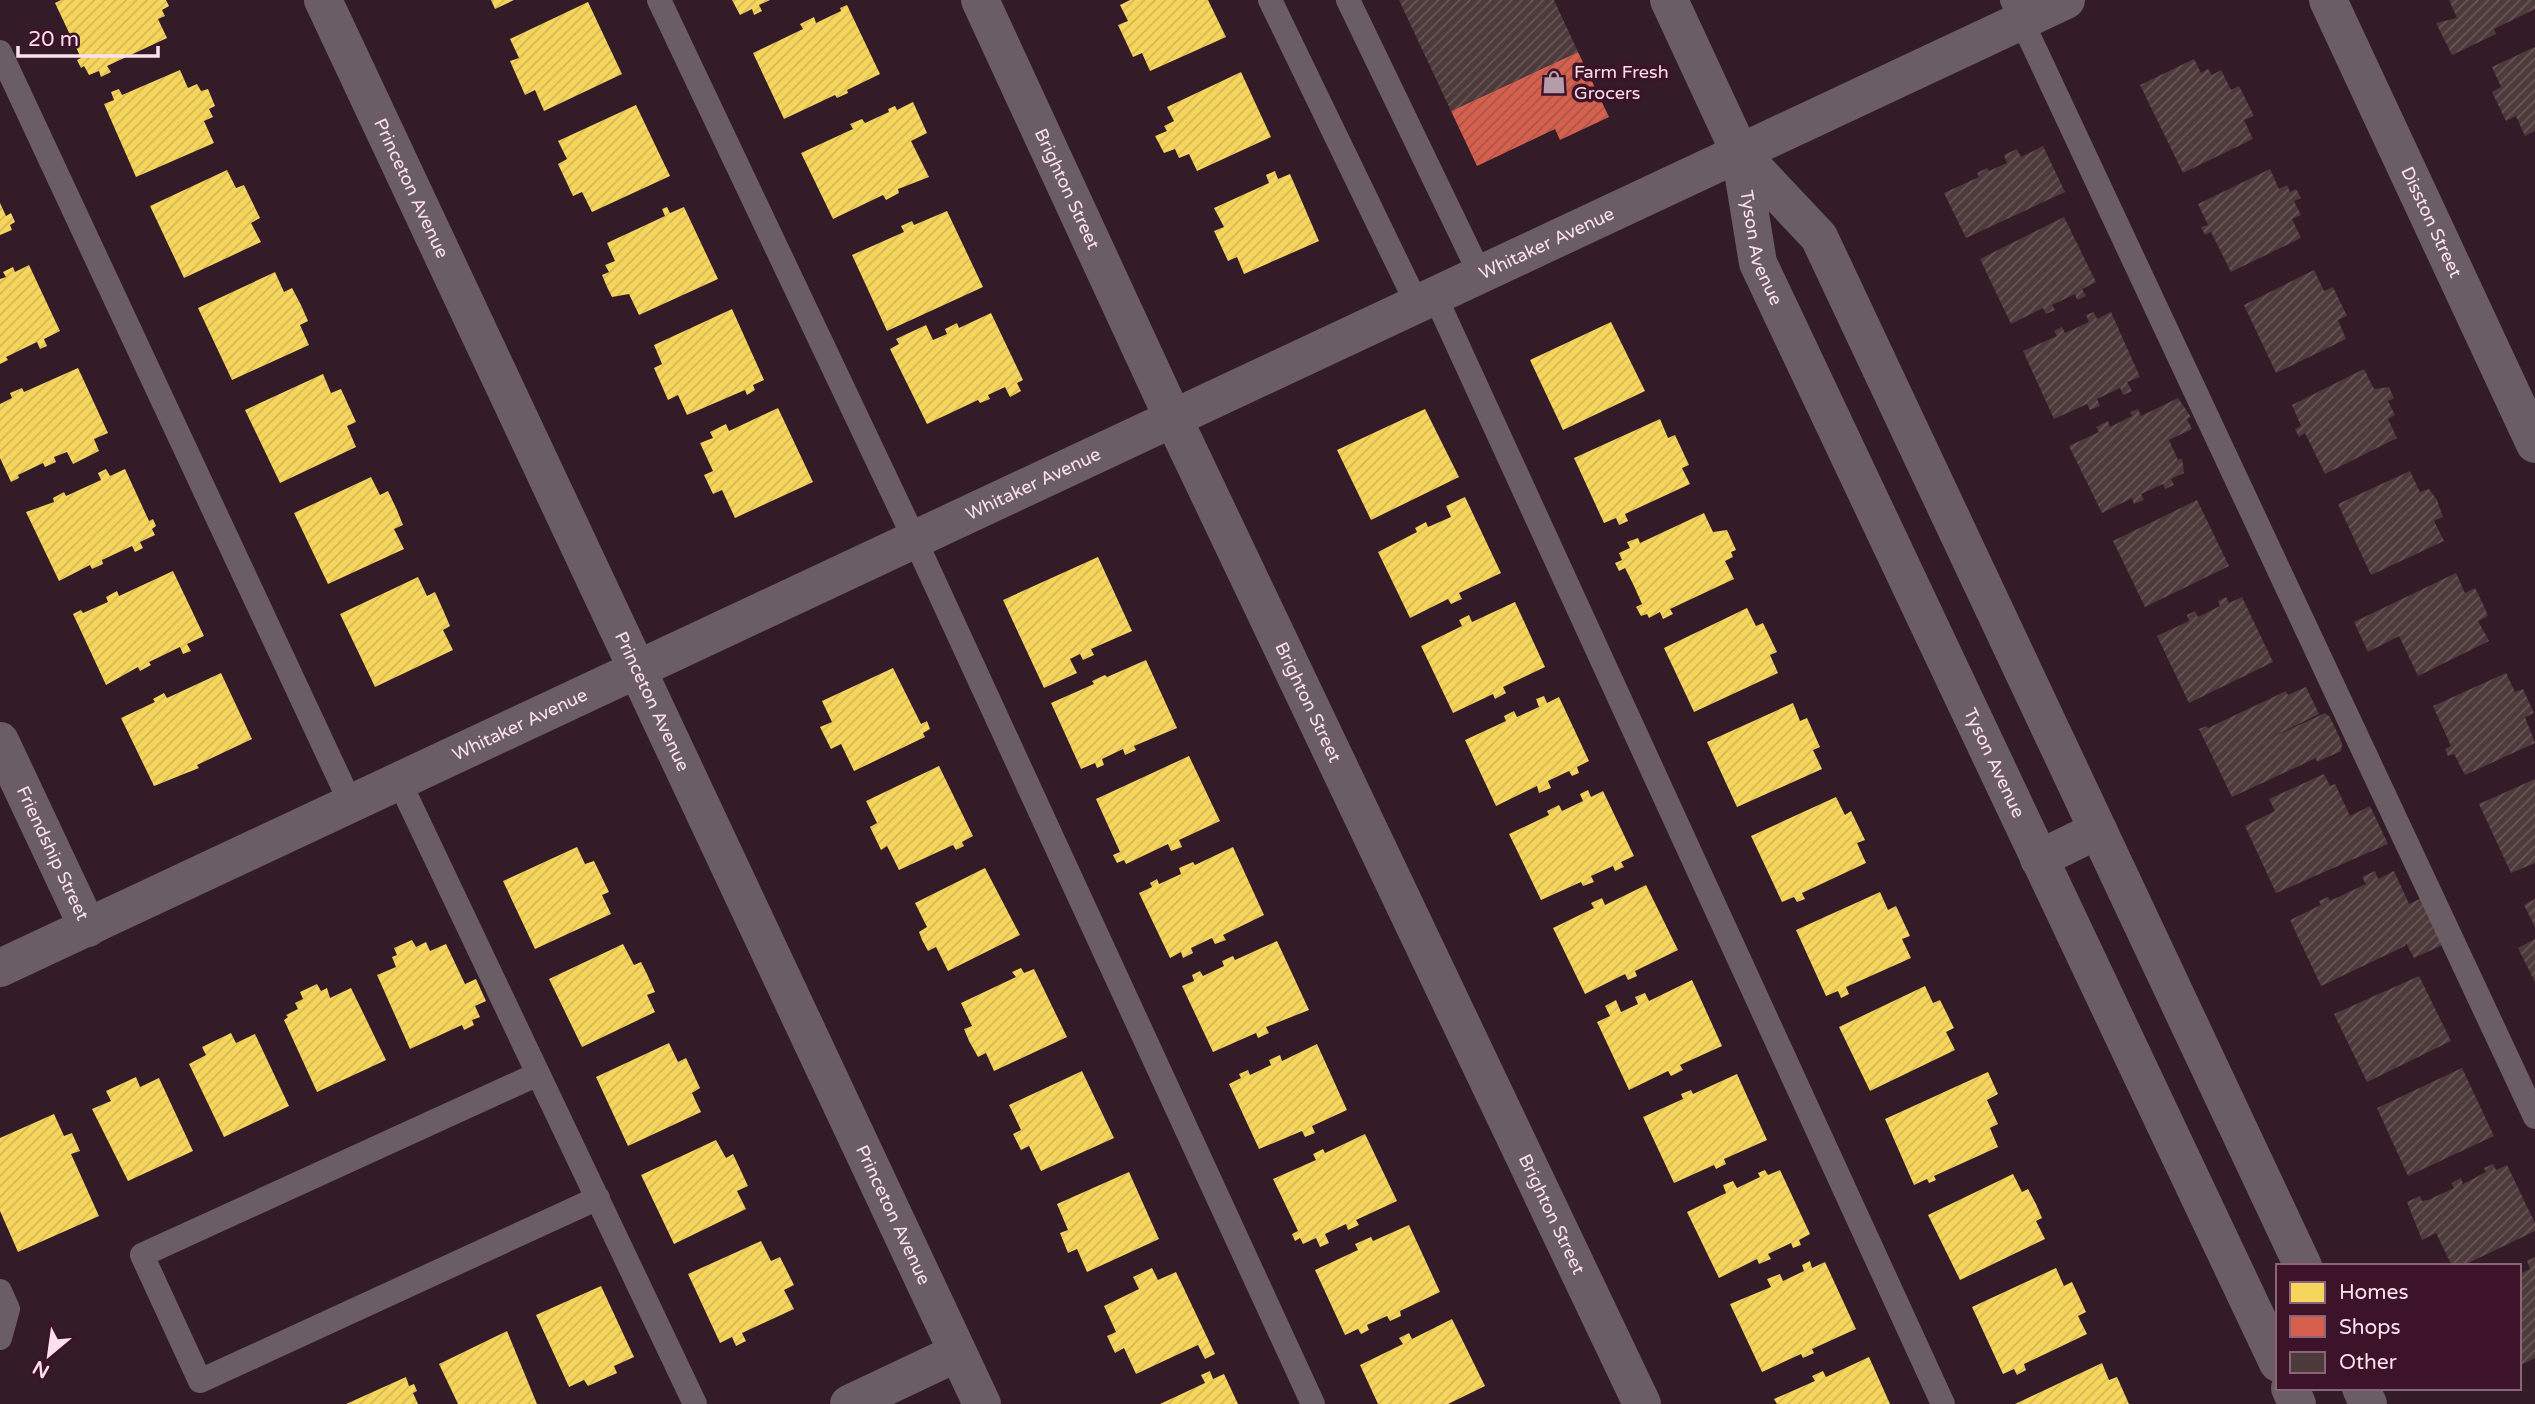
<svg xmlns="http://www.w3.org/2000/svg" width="2535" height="1404" viewBox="0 0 2535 1404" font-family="'Varela Round',sans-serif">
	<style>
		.homes { fill: url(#homes-hatch) }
		.shops { fill: url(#shops-hatch) }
		.building { fill: url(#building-hatch) }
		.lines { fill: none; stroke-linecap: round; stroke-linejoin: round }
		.service { stroke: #6a5d64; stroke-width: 24 }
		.minor { stroke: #6a5d64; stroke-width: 38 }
		.tertiary { stroke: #6a5d64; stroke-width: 38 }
		.labels { text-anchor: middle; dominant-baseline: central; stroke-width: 7; stroke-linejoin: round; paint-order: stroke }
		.poi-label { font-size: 18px; fill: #fde0ed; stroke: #3c1329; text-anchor: start }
		.street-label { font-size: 18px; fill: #fde0ed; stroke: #3c1329 }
	</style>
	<defs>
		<pattern id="homes-hatch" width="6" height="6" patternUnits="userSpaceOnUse" patternTransform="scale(1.75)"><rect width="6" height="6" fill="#f6d55c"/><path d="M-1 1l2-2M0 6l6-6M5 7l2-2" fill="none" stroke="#d4b858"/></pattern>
		<pattern id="shops-hatch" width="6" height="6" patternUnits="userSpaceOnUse" patternTransform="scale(1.75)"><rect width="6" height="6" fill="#d6604d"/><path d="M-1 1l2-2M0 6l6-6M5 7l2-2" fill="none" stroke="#a6564b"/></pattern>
		<pattern id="building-hatch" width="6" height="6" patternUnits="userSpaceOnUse" patternTransform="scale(1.75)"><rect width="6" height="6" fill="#4d3a3b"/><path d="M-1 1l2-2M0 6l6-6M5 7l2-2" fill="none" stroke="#685658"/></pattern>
	</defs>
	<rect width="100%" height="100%" fill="#331c28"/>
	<g class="homes">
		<path d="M61,0H166L169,6L162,10L165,16L158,19L167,38L107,66L111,72L101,77L99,71L89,75L84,66L81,68L77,60L81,58L55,3Z"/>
		<path d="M491,0H514L495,9Z"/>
		<path d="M732,0H770L759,5L762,11L754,15L752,9L740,15Z"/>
		<path d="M1130,0H1208L1226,37L1150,71L1142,53L1133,57L1118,25L1128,21L1120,5Z"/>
		<path d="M588,2L622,74L544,111L535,90L525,95L510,61L519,58L510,39Z"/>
		<path d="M847,5L880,74L847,90L848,93L837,98L835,95L784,119L753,53L803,29L800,24L814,17L816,23L841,11L840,8Z"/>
		<path d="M180,70L188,88L197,84L201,91L208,89L215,106L209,109L213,117L204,121L214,143L136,177L104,104L114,100L111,92L119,89L122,95Z"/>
		<path d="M1241,72L1271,137L1197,171L1189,154L1179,158L1175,149L1164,153L1155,136L1167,131L1164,126L1174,121L1167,107Z"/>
		<path d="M913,102L927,133L911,141L929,177L898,189L899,193L886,200L883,195L833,219L801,153L853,129L850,124L862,119L865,123L889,112L888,109L895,106L897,110Z"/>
		<path d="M636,105L670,176L592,212L582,192L573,196L558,164L567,159L558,141Z"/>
		<path d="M227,170L236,188L244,185L260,218L251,223L261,242L184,278L150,206Z"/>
		<path d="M1275,171L1278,179L1290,174L1319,241L1244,274L1237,257L1228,261L1214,231L1224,227L1214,208L1269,183L1266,175Z"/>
		<path d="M0,203L6,216L11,213L15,222L10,225L12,230L0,235Z"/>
		<path d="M667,207L670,213L684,207L718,279L639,315L629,294L612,297L607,287L602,275L609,272L605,265L615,261L607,243L665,216L662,209Z"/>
		<path d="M947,211L983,287L887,331L852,255L904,232L901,226L912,221L914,225Z"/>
		<path d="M29,265L60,331L44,339L47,346L40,349L37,342L6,357L8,360L0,364V279L6,277L3,272L13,267L15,272Z"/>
		<path d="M275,272L284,292L292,288L301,305L308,321L300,325L309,345L232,380L198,308Z"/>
		<path d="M732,309L764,380L753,385L755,390L747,395L745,390L687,415L678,395L668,400L654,368L662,364L654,345Z"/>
		<path d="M991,313L1023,380L1017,383L1021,391L1010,397L1005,387L988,395L990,399L980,403L978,400L927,424L890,349L899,344L896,339L926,325L933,340L947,334L945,329L957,323L959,328Z"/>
		<path d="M1611,322L1645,391L1563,430L1530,360Z"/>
		<path d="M78,368L108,433L94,439L99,451L73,464L67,452L54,457L56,462L45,467L43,463L18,475L19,478L11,482L0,458V404L12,398L10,393L22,388L24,392Z"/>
		<path d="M323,374L331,393L341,389L356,422L347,426L356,447L280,483L245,410Z"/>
		<path d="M778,408L813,482L735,518L722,490L713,494L704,475L713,471L700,443L713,438L710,432L726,424L729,431Z"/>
		<path d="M1425,409L1459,477L1371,520L1337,450Z"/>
		<path d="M1660,419L1668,438L1675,435L1689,465L1682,468L1690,484L1625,514L1628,521L1619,525L1616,518L1604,523L1574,458Z"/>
		<path d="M106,469L110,476L125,469L149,521L153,519L156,526L152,529L155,535L140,542L143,548L135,552L132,546L102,560L103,564L92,569L90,565L59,581L26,512L54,502L53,498L64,492L66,496L101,480L98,473Z"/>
		<path d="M371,477L380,495L388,491L397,510L403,525L394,529L404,549L328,584L294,513Z"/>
		<path d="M1465,497L1501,573L1459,593L1462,599L1451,604L1448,599L1410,618L1378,552L1417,532L1415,528L1426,522L1428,527L1451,517L1446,506Z"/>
		<path d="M1704,513L1713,532L1727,530L1736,550L1731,552L1733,557L1725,561L1734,579L1670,609L1673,614L1663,619L1660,612L1649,618L1647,614L1641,616L1636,607L1642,604L1634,586L1625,568L1619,571L1615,563L1622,560L1619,553L1630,548L1627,542L1638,538L1640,543Z"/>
		<path d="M1098,557L1132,631L1091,649L1094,655L1083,660L1080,654L1070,659L1077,673L1044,688L1003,600Z"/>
		<path d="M173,571L204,636L187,644L191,651L183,654L180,647L149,662L151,665L140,671L138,667L106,685L73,614L81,610L83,613L108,602L106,597L117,591L119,596Z"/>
		<path d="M418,577L427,596L435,592L444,612L450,626L443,630L453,650L375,687L340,614Z"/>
		<path d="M1515,602L1545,667L1503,687L1506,693L1495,699L1493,694L1453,713L1421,646L1462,626L1459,620L1469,615L1472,622Z"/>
		<path d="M1747,608L1756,626L1763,623L1777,652L1770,655L1778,673L1694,712L1664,648Z"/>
		<path d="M1146,660L1177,728L1134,746L1136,750L1125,755L1123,749L1102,759L1104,765L1097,768L1095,763L1081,769L1051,703L1094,684L1092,681L1105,675L1107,677Z"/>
		<path d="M893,668L921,724L927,721L930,729L923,733L925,737L854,771L841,744L831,749L820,727L832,722L822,701Z"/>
		<path d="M221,673L252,739L197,765L199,768L154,786L121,718L155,702L153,699L164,693L167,698Z"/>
		<path d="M1544,696L1547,703L1559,697L1589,761L1577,767L1579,773L1572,776L1569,771L1548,781L1551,788L1539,793L1537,786L1496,806L1465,740L1506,721L1504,716L1514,711L1517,717L1539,707L1536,699Z"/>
		<path d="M1793,703L1800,721L1807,718L1820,747L1813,750L1822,769L1737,807L1707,742Z"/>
		<path d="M1189,756L1220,821L1179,840L1182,847L1171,851L1168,844L1126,864L1124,860L1117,863L1113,855L1120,852L1096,799Z"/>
		<path d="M939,766L973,836L962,842L964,846L956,850L953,845L899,870L887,846L881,850L870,827L877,823L866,801Z"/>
		<path d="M1588,790L1591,797L1603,791L1634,856L1621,862L1624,867L1615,871L1613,866L1591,876L1594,882L1583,886L1581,882L1541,900L1509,834L1549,815L1547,811L1559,805L1562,811L1583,801L1580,794Z"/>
		<path d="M1836,797L1845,815L1851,811L1865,840L1857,843L1866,863L1802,893L1805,899L1797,902L1794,897L1782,902L1751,836Z"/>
		<path d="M577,847L585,864L594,861L609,892L602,895L611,914L535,949L503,881Z"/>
		<path d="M1233,847L1264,915L1223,935L1226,940L1215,944L1212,938L1191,948L1193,953L1183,958L1181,952L1170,958L1139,893L1152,887L1150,883L1157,879L1159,884L1181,874L1179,868L1193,862L1195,865Z"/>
		<path d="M985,868L1020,935L948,971L936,947L928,951L922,940L919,932L927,927L915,903Z"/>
		<path d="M1646,885L1678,950L1635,971L1637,976L1628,980L1625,974L1585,994L1553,928L1594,908L1591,903L1602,898L1605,905Z"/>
		<path d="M1880,892L1888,910L1896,906L1910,936L1902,939L1911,958L1846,987L1849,994L1841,998L1838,991L1826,996L1796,930Z"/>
		<path d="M412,940L416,947L426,942L430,951L446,944L465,984L476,979L486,1001L475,1006L480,1017L472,1020L474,1025L464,1030L462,1025L410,1049L377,975L396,967L392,957L397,955L394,948Z"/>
		<path d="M1277,941L1309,1010L1266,1027L1269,1033L1258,1038L1256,1033L1213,1052L1182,986L1194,981L1192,975L1200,971L1203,976L1224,966L1222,961L1233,956L1235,960Z"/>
		<path d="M623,944L634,965L641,962L647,974L655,992L647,995L655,1012L582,1047L549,979Z"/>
		<path d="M1021,968L1024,973L1034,969L1067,1037L994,1071L986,1053L978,1057L969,1041L964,1029L972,1026L961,1003L1016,977L1012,972Z"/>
		<path d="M1692,980L1722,1046L1680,1065L1683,1070L1671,1076L1668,1071L1629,1090L1597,1022L1610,1016L1605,1006L1616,1000L1621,1012L1638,1004L1635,997L1645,993L1649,1001Z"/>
		<path d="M317,984L321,991L327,988L330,998L351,988L386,1060L317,1092L284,1020L288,1017L286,1015L298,1009L295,1003L303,999L300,992Z"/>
		<path d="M1925,986L1933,1003L1940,1000L1954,1028L1946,1032L1955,1050L1870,1091L1839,1027Z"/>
		<path d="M231,1033L236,1043L255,1034L289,1106L224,1137L189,1064L206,1055L202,1047Z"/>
		<path d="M669,1043L678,1062L686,1058L700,1088L692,1093L701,1112L628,1146L596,1077Z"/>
		<path d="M1317,1044L1347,1110L1312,1126L1315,1133L1305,1137L1302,1131L1259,1149L1229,1084L1241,1078L1239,1074L1248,1070L1250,1075L1271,1065L1269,1060L1280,1055L1282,1061Z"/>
		<path d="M1082,1071L1114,1138L1041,1171L1029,1146L1021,1150L1013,1134L1021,1130L1009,1105Z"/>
		<path d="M1988,1072L1998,1094L1987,1100L1998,1124L1990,1128L1998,1147L1934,1176L1936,1180L1929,1183L1927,1179L1914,1185L1885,1119Z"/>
		<path d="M1737,1074L1767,1140L1724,1159L1726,1164L1716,1169L1714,1165L1674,1183L1643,1117L1683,1099L1681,1094L1691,1090L1693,1094Z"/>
		<path d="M136,1077L140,1087L159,1078L193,1151L128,1181L92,1109L111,1101L106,1091Z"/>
		<path d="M54,1114L64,1136L72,1133L80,1151L71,1154L99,1216L18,1252L0,1211V1138Z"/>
		<path d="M1365,1134L1397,1201L1356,1220L1359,1225L1348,1230L1346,1224L1325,1234L1329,1243L1320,1247L1316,1238L1303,1244L1300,1238L1295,1241L1292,1234L1298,1231L1273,1179L1316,1160L1313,1154L1323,1149L1325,1153Z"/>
		<path d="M716,1140L726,1158L733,1154L748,1186L737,1191L746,1209L674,1244L641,1175Z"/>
		<path d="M1765,1170L1768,1175L1780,1170L1810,1234L1799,1240L1801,1245L1793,1248L1791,1243L1768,1254L1771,1259L1759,1264L1757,1259L1719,1278L1687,1212L1726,1193L1723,1185L1733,1181L1737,1188L1760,1177L1758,1173Z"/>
		<path d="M1129,1172L1159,1239L1087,1272L1077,1249L1068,1253L1060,1233L1068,1230L1057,1204Z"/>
		<path d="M2013,1174L2022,1192L2028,1189L2036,1204L2042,1218L2036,1221L2045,1239L1960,1280L1928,1215Z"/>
		<path d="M1409,1225L1440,1292L1400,1311L1401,1316L1390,1321L1387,1316L1367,1325L1369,1330L1361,1334L1358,1329L1345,1335L1315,1270L1358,1250L1355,1244L1371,1237L1373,1241Z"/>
		<path d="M761,1241L771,1261L780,1257L794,1285L784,1290L794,1309L742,1333L746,1341L736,1346L732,1337L720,1343L688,1274Z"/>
		<path d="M1810,1261L1812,1268L1825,1262L1856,1329L1812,1349L1814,1353L1803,1358L1801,1354L1762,1372L1730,1304L1771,1287L1767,1279L1780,1274L1783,1281L1804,1271L1802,1265Z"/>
		<path d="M1152,1268L1158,1280L1176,1272L1215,1354L1205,1359L1198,1345L1136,1374L1124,1348L1115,1353L1107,1336L1116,1332L1104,1306L1139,1289L1133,1277Z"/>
		<path d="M2056,1268L2064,1286L2072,1282L2086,1312L2078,1316L2087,1334L2024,1364L2026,1370L2017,1375L2014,1369L2003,1374L1972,1307Z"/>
		<path d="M601,1286L634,1357L614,1366L617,1373L588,1386L584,1380L569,1387L536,1315Z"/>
		<path d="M1452,1319L1485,1386L1448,1404H1378L1360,1365L1403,1344L1399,1338L1409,1333L1412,1339Z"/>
		<path d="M507,1331L537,1404H458L439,1364Z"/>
		<path d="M1869,1357L1890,1404H1777L1774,1399L1815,1381L1812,1376L1823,1371L1826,1377Z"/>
		<path d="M2102,1363L2109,1380L2117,1377L2129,1404H2015Z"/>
		<path d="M1210,1371L1213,1379L1224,1374L1238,1404H1160L1205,1383L1201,1375Z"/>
		<path d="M406,1377L409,1386L414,1384L417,1391L413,1393L418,1404H346Z"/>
	</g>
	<path class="shops" d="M1578,52L1609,117L1560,140L1555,129L1477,166L1451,111Z"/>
	<g class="building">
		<path d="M1399,0H1554L1578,52L1451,111Z"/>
		<path d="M2449,0H2535V9L2494,29L2496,34L2452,55L2436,23L2457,18Z"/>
		<path d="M2535,47V131L2525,136L2516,116L2506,121L2492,92L2501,87L2492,67Z"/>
		<path d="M2194,59L2201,73L2208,69L2212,75L2221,70L2231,90L2239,86L2254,116L2244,120L2253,139L2183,173L2140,85Z"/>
		<path d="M2043,146L2065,192L1966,238L1944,193L1979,177L1977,173L1987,168L1989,171L2007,163L2004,155L2017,149L2021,157Z"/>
		<path d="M2270,169L2279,189L2287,185L2290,192L2296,189L2301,198L2294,201L2301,215L2292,219L2301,238L2231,272L2211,232L2205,235L2201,227L2208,225L2198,204Z"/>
		<path d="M2064,217L2096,282L2082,289L2086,296L2077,300L2075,294L2052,305L2055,310L2046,314L2043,308L2011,324L1980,259Z"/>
		<path d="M2314,270L2324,291L2333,287L2347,316L2338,320L2346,339L2276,373L2244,305Z"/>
		<path d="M2094,312L2097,319L2111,312L2140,377L2127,382L2132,391L2123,395L2120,388L2097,399L2100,406L2090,410L2087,404L2054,419L2023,351L2057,336L2054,331L2062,327L2065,333L2089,322L2086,315Z"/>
		<path d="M2364,369L2374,389L2389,387L2394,398L2388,401L2395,415L2388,419L2397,438L2325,474L2305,433L2299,437L2295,429L2301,426L2292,405Z"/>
		<path d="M2178,398L2191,417L2187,419L2192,429L2169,440L2178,460L2182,458L2184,473L2171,479L2174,485L2165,489L2163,484L2141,494L2144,500L2134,504L2132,498L2102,513L2069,446L2099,432L2096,427L2108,421L2110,427L2132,416L2130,412L2138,409L2141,416Z"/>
		<path d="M2410,471L2420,492L2429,489L2437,500L2443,517L2434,521L2444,541L2371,575L2338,504Z"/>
		<path d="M2197,500L2229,566L2145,607L2113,541Z"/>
		<path d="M2456,573L2465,593L2475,588L2483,604L2488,616L2478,621L2489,641L2418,676L2399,636L2368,652L2354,622Z"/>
		<path d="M2226,597L2229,603L2242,597L2273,662L2189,703L2157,636L2189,621L2187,615L2195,611L2198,617L2220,606L2218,601Z"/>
		<path d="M2506,673L2515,692L2523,689L2534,713L2525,717L2535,743L2465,775L2454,754L2448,756L2445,749L2451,746L2433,706Z"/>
		<path d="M2306,687L2319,714L2264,741L2325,713L2330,717L2342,743L2341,751L2317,762L2316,758L2232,797L2199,729L2206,726L2208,728L2286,691L2288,695Z"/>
		<path d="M2324,774L2330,786L2335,784L2350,816L2370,806L2388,844L2276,893L2245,826L2275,811L2269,799Z"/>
		<path d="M2535,779V863L2511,873L2479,804Z"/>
		<path d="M2375,871L2378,879L2394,871L2409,904L2422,898L2445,944L2414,958L2406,943L2405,946L2321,986L2290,920L2321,905L2319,901L2328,897L2330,901L2366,884L2362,877Z"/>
		<path d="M2535,899V927L2524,905Z"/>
		<path d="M2535,939V982L2518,948Z"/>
		<path d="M2419,976L2451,1041L2367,1082L2334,1014Z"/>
		<path d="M2462,1068L2494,1136L2408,1176L2377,1108Z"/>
		<path d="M2493,1164L2496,1170L2507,1165L2535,1223V1231L2462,1266H2452L2436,1233L2422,1240L2407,1202L2420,1196L2422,1201L2428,1200L2454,1188L2451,1183L2461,1178L2463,1184L2486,1172L2484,1168Z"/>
		<path d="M2535,1257V1358L2519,1366V1274L2530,1269L2527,1261Z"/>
	</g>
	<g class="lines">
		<g class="service">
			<path d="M659,0L915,540L1313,1404"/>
			<path d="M1270,0L1417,304"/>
			<path d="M1348,0L1480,274"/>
			<path d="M2012,0L2535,1117"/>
			<path d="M0,52L351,804"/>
			<path d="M1435,296L1943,1404"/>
			<path d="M399,781L695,1404"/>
			<path d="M538,1074L142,1255L200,1381L598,1198"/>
			<path d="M0,1291L8,1309L0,1338"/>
		</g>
		<g class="minor">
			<path id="s1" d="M323,0L982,1404"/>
			<path id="s2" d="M980,0L1173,418L1642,1404"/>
			<path id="s3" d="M2328,0L2535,444"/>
			<path id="s4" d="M0,741L88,928"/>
			<path id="s5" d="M0,968L2066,0"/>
			<path d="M849,1404L957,1353"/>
		</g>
		<g class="tertiary">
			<path id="s6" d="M1669,0L1740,153L1758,263L2278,1363"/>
			<path d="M1740,153L1819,237L2303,1266"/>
			<path d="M2039,859L2098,830"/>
			<path d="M2290,1388L2297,1404"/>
			<path d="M2361,1388L2368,1404"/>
		</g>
	</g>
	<defs>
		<g id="shop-bare" transform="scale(1.89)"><path d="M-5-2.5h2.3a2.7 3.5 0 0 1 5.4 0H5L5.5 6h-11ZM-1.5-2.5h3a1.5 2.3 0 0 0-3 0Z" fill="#b69ba8" stroke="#3c1329" stroke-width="2.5" paint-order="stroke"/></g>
	</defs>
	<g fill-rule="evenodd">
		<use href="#shop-bare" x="1554" y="82"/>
	</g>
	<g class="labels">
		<g class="poi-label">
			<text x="1574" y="72">Farm Fresh<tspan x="1574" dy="21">Grocers</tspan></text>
		</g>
		<g class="street-label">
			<text stroke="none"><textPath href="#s1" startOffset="208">Princeton Avenue</textPath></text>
			<text stroke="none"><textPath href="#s2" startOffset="208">Brighton Street</textPath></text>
			<text stroke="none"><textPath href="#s3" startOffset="245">Disston Street</textPath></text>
			<text stroke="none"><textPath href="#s5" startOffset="1708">Whitaker Avenue</textPath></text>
			<text stroke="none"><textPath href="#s6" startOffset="266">Tyson Avenue</textPath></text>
			<text stroke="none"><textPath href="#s5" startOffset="1141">Whitaker Avenue</textPath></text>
			<text stroke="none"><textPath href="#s1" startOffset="775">Princeton Avenue</textPath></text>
			<text stroke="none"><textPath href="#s2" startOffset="775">Brighton Street</textPath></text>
			<text stroke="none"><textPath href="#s5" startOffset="574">Whitaker Avenue</textPath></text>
			<text stroke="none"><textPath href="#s6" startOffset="833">Tyson Avenue</textPath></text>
			<text stroke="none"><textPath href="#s4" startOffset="124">Friendship Street</textPath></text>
			<text stroke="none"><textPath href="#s2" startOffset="1342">Brighton Street</textPath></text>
			<text stroke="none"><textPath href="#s1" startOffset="1342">Princeton Avenue</textPath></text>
		</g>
	</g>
	<rect x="2276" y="1264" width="245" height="126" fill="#3c1329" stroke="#896577" stroke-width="2"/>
	<rect x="2290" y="1282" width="35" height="21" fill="#f6d55c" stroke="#896577" stroke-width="2"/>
	<text x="2339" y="1299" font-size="21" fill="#fde0ed">Homes</text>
	<rect x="2290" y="1316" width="35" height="21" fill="#d6604d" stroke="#896577" stroke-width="2"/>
	<text x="2339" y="1334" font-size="21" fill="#fde0ed">Shops</text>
	<rect x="2290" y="1352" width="35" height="21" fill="#4d3a3b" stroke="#896577" stroke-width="2"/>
	<text x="2339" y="1369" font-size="21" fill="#fde0ed">Other</text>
	<g transform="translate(49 1355) rotate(209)" stroke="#3c1329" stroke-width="5" paint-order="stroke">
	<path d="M0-5L12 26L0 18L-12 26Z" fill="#fde0ed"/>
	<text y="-10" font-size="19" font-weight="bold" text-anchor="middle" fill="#fde0ed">N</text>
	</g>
	<path d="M18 46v10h140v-10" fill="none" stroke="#fde0ed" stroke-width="3.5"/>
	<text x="28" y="46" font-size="21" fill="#fde0ed" stroke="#3c1329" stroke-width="5" paint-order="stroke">20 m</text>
</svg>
